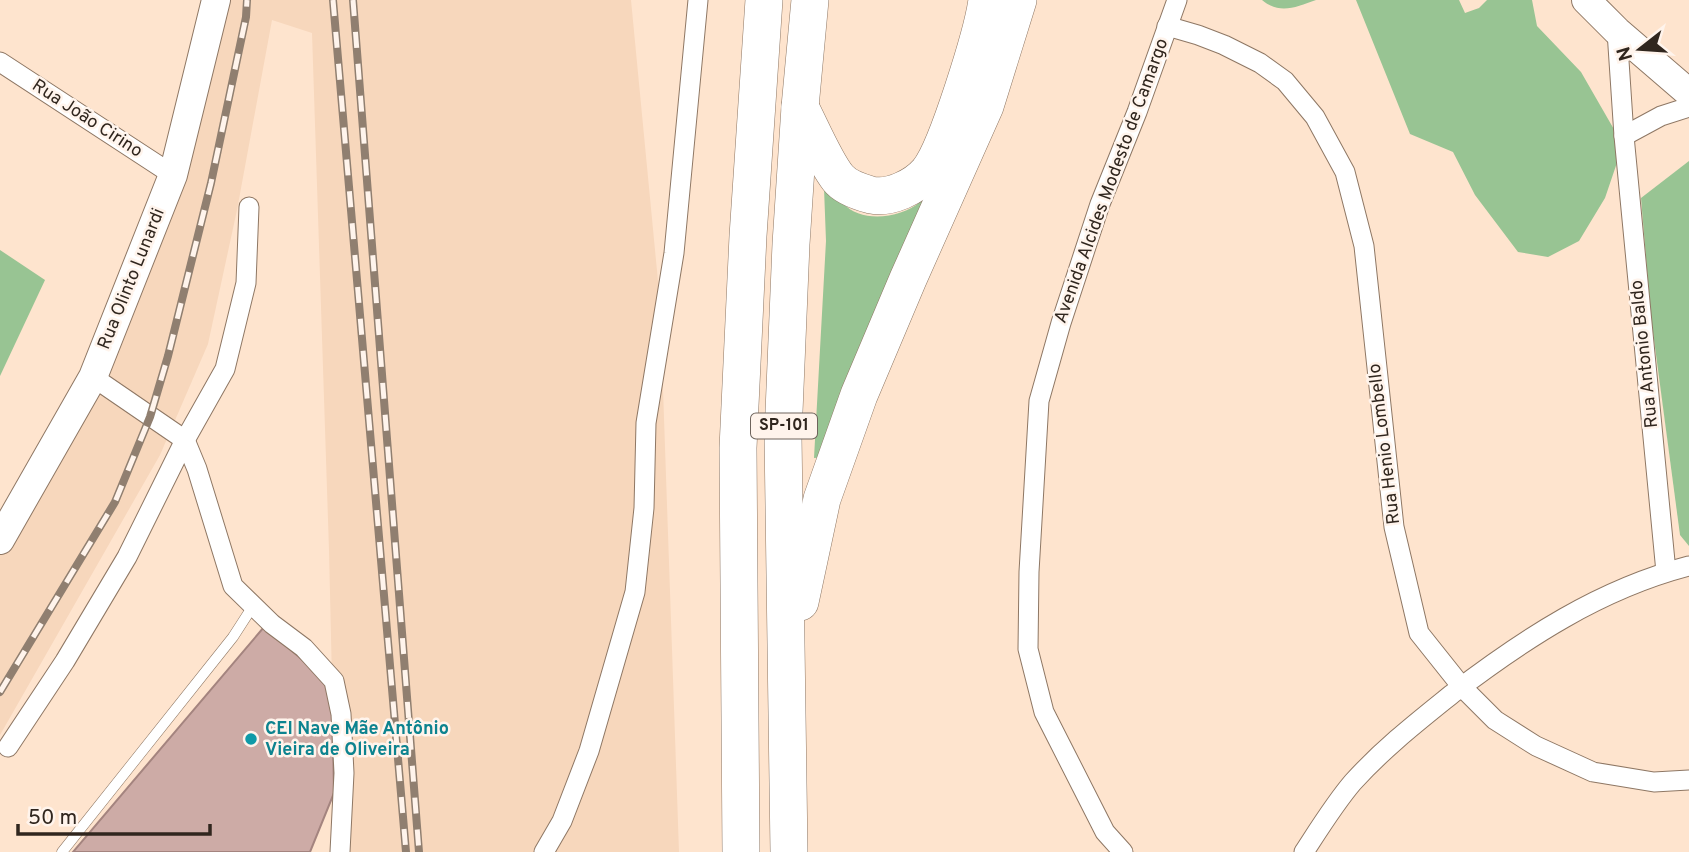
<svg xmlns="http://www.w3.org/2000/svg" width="1689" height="852" viewBox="0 0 1689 852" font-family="Overpass,sans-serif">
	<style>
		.built { fill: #f7d7bc }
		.green { fill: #98c493 }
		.building { fill: #cdaba6; stroke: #a4847f; stroke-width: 2 }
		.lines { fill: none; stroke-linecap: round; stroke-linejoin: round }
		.lane-casing { stroke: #8e7764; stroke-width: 11 }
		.street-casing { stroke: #8e7764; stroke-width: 21 }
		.secondary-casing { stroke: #8e7764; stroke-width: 30 }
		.highway-casing { stroke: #8e7764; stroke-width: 38 }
		.lane { stroke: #fff; stroke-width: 10 }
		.street { stroke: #fff; stroke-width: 19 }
		.secondary { stroke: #fff; stroke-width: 28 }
		.highway { stroke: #fff; stroke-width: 37 }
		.rail-casing { stroke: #907f70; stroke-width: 8 }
		.rail { stroke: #fff4ec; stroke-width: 5; stroke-dasharray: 16; stroke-linecap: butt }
		.culture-dot { fill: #0f9aa8; stroke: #fff4ec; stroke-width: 2.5 }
		.labels { text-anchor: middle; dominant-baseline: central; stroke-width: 5; stroke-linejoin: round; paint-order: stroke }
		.shield { fill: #fff4ec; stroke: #6e645c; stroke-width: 2 }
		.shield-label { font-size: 16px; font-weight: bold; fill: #30261e }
		.street-label { font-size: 18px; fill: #30261e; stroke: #fff4ec }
		.culture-label { font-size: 18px; font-weight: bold; fill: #0d838f; stroke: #fff4ec; text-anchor: start }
	</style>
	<rect width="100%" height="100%" fill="#fee4ce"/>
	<path class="built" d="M216,0H631L660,302L679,852H336L329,550L312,33L272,20L237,210L208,344L160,455L0,735V540L93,377Z"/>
	<g class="green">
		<path d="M1006,0L825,457L814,458L826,241L823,162C830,175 835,192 843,203C861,224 901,218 920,202C927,196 930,185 934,178Z"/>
		<path d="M1262,0H1316C1296,7 1280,15 1262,0Z"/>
		<path d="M1356,0H1459L1465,13L1479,8L1487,0H1532L1537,26L1581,72L1623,145L1605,198L1579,241L1548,257L1518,252L1475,195L1453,152L1410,134Z"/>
		<path d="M1689,161V546L1680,535L1651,317L1641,198Z"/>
		<path d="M0,250L45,280L0,376Z"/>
	</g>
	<path class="building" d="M264,627L332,685L334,793L310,852H73Z"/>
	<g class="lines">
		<g class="lane-casing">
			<path id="lane" d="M62,852L233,637L253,606"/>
		</g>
		<g class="street-casing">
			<g id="street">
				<path d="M1167,26L1198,35L1224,45L1260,63L1285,81L1315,117L1345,172L1364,246L1394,527L1419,633L1462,687L1495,720L1536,746L1593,772L1654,782L1689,780"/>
				<path d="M1617,31L1624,136L1666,572"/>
				<path d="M0,62L173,175"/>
				<path d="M1624,136L1661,116L1689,107"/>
				<path d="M93,377L185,440L197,469L233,586L272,624L304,648L334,681L341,714L344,773L340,852"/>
				<path d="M8,747L65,661L127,557L185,440L225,369L246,283L249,207"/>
				<path d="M544,852L562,821L589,751L635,592L644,508L646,423L674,253L698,0"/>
				<path d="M1123,852L1105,832L1044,712L1028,649L1029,572L1039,401L1061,323L1100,204L1137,112L1177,0"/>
				<path d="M1304,852C1319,829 1335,803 1353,782C1384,748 1416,723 1452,694C1524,639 1600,589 1689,566"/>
			</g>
		</g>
		<g class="secondary-casing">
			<g id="secondary">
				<path d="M1586,0L1617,31L1689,93"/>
				<path d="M0,540L93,377L173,175L216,0"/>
			</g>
		</g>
		<g class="highway-casing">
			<g id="highway">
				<path d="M800,107C810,126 825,162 838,178C845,187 860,192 871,195C890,199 915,187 928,172C947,149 983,31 987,0"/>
				<path d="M800,602L822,499L859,395L908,279L985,106L1018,0"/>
				<path d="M741,852L738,448L748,236L764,0"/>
				<path d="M789,852L783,436L791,244L800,107L810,0"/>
			</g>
		</g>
		<use href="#lane" class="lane"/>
		<use href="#street" class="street"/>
		<use href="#secondary" class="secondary"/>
		<use href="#highway" class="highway"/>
		<g class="rail-casing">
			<g id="rail">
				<path d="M333,0L406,852"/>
				<path d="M353,0L419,852"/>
				<path d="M0,692L115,502L150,417L168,356L211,183L246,17L247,0"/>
			</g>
		</g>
		<use href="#rail" class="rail"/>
	</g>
	<circle class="culture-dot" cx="251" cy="739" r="7"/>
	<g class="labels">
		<rect class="shield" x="751" y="413.5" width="66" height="25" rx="5"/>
		<g class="shield-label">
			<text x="784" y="426">SP-101</text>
		</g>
		<g class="street-label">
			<text transform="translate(87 119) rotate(33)">Rua João Cirino</text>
			<text transform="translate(1112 181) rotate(-70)">Avenida Alcides Modesto de Camargo</text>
			<text transform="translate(132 279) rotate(-68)">Rua Olinto Lunardi</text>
			<text transform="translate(1645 354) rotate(-96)">Rua Antonio Baldo</text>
			<text transform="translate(1385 444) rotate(-97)">Rua Henio Lombello</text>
		</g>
		<g class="culture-label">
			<text x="265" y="729">CEI Nave Mãe Antônio<tspan x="265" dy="21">Vieira de Oliveira</tspan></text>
		</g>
	</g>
	<g transform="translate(1640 49) rotate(253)" stroke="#fff4ec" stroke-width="5" paint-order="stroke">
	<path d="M0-5L12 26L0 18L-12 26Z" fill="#30261e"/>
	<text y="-10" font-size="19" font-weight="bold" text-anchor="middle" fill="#30261e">N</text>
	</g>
	<path d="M18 824v10h192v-10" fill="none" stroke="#30261e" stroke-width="3.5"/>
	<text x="28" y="824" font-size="21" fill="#30261e" stroke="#fff4ec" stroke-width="5" paint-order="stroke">50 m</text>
</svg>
